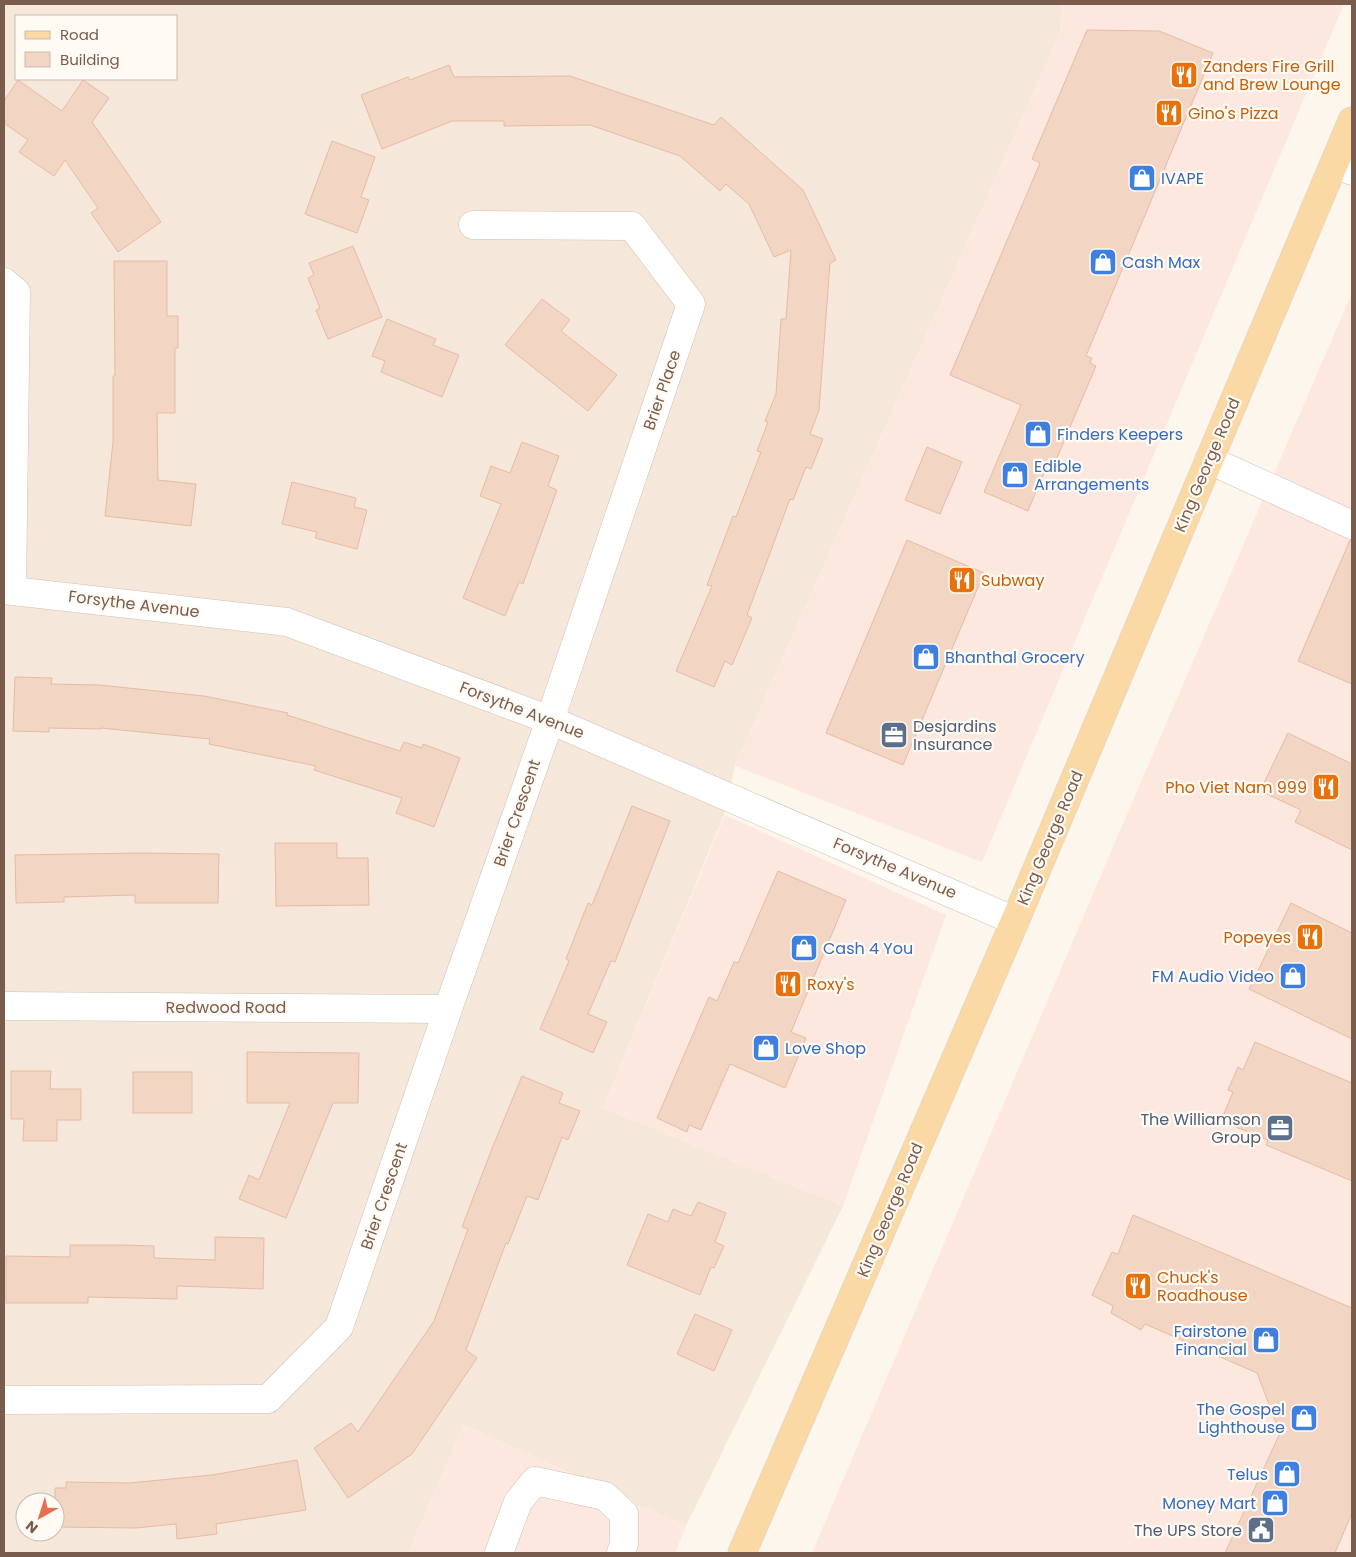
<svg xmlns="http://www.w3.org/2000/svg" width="1356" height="1557" viewBox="0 0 1356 1557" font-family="Poppins,sans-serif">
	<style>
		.residential { fill: #f5e8da; fill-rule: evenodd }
		.commercial { fill: #fde8e0 }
		.building { fill: #f3d5c3; stroke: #e6bba3 }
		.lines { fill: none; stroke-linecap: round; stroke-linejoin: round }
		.minor-casing { stroke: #d1beb0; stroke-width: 29 }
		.major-casing { stroke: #dad1cd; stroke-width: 29 }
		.minor { stroke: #fff; stroke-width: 28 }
		.major { stroke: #fbd9a5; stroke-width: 28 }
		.labels { text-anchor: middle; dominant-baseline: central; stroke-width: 4.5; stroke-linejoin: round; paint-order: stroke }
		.food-label { font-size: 16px; fill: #c56008; stroke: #fffaf3; text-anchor: start }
		.shop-label { font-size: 16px; fill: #366cbe; stroke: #fffaf3; text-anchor: start }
		.street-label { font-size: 16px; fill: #7a5c4d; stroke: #fffaf3 }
		.service-label { font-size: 16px; fill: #4e5e75; stroke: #fffaf3; text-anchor: end }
	</style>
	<rect width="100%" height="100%" fill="#fdf6ec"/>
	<path class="residential" d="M4,4H1062L1060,33L735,766L724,815L603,1108L843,1206L686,1526L464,1425L408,1553H4ZM16,16H176V79H16ZM25,1502H55V1532H25Z"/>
	<g class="commercial">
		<path d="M1062,4H1344L982,862L735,766L1060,33Z"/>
		<path d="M1352,293V1553H812L1125,819Z"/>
		<path d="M725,815L946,915L843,1206L603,1108Z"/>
		<path d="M464,1425L686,1526L675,1553H408Z"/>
	</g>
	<g class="building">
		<path d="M1087,30L1159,31L1213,53L1086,356L1092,358L1090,363L1096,366L1054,465L1048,463L1028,511L984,492L1021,405L950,375L1040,163L1032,159Z"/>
		<path d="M449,65L454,77L570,76L714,125L721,117L803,190L836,260L830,263L819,410L810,434L823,439L811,469L806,467L793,500L790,499L747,615L752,618L732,665L725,661L714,687L676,671L712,586L707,585L733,516L736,517L761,452L757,451L768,422L765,421L776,394L781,319H786L791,250L774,257L749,204L726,184L720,191L680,156L590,125L504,126V121H452L382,149L361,95L408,77L410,80Z"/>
		<path d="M18,80L62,111L83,80L109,98L92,122L161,222L118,252L91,213L98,208L65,160L54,176L19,152L28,140L4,123V101Z"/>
		<path d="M332,141L375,157L361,197L369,200L357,233L305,214Z"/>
		<path d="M353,246L382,317L328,339L316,310L320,308L308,278L314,275L309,263Z"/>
		<path d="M114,261H167V316H178V348H175V413H157L158,480L196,484L191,526L105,516L113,442V376H115Z"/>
		<path d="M542,299L570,320L561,331L617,375L588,411L505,345Z"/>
		<path d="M387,319L436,339L433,345L459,355L442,397L381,372L385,361L372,356Z"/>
		<path d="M522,442L559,456L548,486L557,490L523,584L519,582L505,616L463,598L501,504L480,496L491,466L510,473Z"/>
		<path d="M927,447L962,462L940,514L905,500Z"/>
		<path d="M292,482L356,498L354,507L367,510L357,549L315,538L317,532L282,524Z"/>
		<path d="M907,540L984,573L903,765L826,733Z"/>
		<path d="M1350,540H1352V684L1298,661Z"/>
		<path d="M15,677L52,678L51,684L100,685L204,696L288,713L287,715L400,751L404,742L422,748L423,744L460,758L434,827L396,813L402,798L314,770L316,766L209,744L210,739L101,728V729L49,728V732L13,731Z"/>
		<path d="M1288,733L1352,764V850L1295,822L1301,810L1260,791Z"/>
		<path d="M632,806L670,821L615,962L611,961L588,1014L607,1022L593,1053L540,1029L569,961L566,959L588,903L592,905Z"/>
		<path d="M275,843H337V858H368L369,905L276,906Z"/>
		<path d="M140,853L219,854L218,903H135V895L64,897V902L16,903L15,855Z"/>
		<path d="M778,871L846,900L791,1032L806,1038L785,1088L730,1064L701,1130L689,1125L687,1132L657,1118L709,997L717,1001L734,962L738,963Z"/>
		<path d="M1291,903L1352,933V1039L1249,989Z"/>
		<path d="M1255,1042L1352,1083V1181L1266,1145L1268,1140L1221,1121L1233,1092L1228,1090L1238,1067L1243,1070Z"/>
		<path d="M247,1052L359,1053L358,1103H333L286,1218L239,1199L249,1175L259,1180L290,1103H247Z"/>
		<path d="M11,1071H51L50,1089H81V1120H57V1141H23L24,1119H11Z"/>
		<rect x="133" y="1072" width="59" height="41"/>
		<path d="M522,1076L563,1093L559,1103L580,1111L568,1140L562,1137L538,1200L527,1196L508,1244L506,1243L466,1350L477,1358L412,1454L348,1498L314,1448L351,1423L358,1432L434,1321L468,1229L462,1227L493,1146Z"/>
		<path d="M698,1202L726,1213L715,1242L724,1246L714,1268L711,1267L700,1295L627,1265L648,1214L668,1222L673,1209L691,1216Z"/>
		<path d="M1133,1215L1352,1308V1513L1335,1553H1225L1280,1433L1257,1373L1145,1324L1141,1330L1111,1313L1113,1306L1092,1295L1112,1252L1118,1254Z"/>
		<path d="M215,1237L264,1238L263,1289L177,1286V1299L88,1297V1303H6V1256L70,1257V1245H125L154,1246V1258L215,1260Z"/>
		<path d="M695,1314L732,1330L714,1371L677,1354Z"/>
		<path d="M297,1460L306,1510L216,1524L217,1534L177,1539L176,1524L136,1528L55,1527V1488H66V1482L129,1483L212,1475Z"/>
	</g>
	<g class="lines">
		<g class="minor-casing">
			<g id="minor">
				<path d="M1334,164L1352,171"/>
				<path d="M4,282L16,292L12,590"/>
				<path d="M1209,460L1352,525"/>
				<path d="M4,590L287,622L550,720L1015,921"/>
				<path d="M4,1006L448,1009"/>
				<path d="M4,1400L268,1399L339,1327L448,1009L550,720L691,304L632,226L473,225"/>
				<path d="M499,1553L518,1502L535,1481L605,1496L624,1514V1544L621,1553"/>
			</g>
		</g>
		<g class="major-casing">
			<path id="major" d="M742,1553L1015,921L1352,121"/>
		</g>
		<use href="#minor" class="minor"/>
		<use href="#major" class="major"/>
	</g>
	<defs>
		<g id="restaurant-square" transform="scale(1.4375)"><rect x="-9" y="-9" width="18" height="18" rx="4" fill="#e8710a" stroke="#fffaf3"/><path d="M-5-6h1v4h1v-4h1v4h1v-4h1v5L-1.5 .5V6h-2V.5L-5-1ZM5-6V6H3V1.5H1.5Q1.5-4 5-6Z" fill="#fff"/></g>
		<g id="shop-square" transform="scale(1.4375)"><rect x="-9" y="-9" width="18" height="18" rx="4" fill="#3f7fe0" stroke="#fffaf3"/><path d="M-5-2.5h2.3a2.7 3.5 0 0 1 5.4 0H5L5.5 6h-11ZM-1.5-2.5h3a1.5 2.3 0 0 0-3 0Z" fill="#fff"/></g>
		<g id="office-square" transform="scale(1.4375)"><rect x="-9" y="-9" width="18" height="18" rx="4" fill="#5c6f8a" stroke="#fffaf3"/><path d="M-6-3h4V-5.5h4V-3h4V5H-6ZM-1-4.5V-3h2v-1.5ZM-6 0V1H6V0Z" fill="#fff"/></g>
		<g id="civic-square" transform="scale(1.4375)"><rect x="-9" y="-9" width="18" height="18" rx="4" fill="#5c6f8a" stroke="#fffaf3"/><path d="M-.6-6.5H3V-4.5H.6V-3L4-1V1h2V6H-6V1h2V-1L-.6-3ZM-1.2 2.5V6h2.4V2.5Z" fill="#fff"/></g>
	</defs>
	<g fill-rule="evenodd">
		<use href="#restaurant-square" x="1184" y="75"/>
		<use href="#restaurant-square" x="1169" y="113"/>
		<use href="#shop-square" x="1142" y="178"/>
		<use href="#shop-square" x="1103" y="262"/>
		<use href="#shop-square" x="1038" y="434"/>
		<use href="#shop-square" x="1015" y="475"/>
		<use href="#restaurant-square" x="962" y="580"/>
		<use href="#shop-square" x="926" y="657"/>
		<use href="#office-square" x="894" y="735"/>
		<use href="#restaurant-square" x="1326" y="787"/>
		<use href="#restaurant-square" x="1310" y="937"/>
		<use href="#shop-square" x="804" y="948"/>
		<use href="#shop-square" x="1293" y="976"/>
		<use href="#restaurant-square" x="788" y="984"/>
		<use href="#shop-square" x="766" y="1048"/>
		<use href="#office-square" x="1280" y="1128"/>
		<use href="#restaurant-square" x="1138" y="1286"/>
		<use href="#shop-square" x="1266" y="1340"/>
		<use href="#shop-square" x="1304" y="1418"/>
		<use href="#shop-square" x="1287" y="1474"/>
		<use href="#shop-square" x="1275" y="1503"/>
		<use href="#civic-square" x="1261" y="1530"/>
	</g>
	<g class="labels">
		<g class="food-label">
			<text x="1203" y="66">Zanders Fire Grill<tspan x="1203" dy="18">and Brew Lounge</tspan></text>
			<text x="1188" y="113">Gino's Pizza</text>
			<text x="981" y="580">Subway</text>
			<text x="1307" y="787" text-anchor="end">Pho Viet Nam 999</text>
			<text x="1291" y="937" text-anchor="end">Popeyes</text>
			<text x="807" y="984">Roxy's</text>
			<text x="1157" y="1277">Chuck's<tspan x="1157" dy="18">Roadhouse</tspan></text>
		</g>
		<g class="shop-label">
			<text x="1161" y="178">IVAPE</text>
			<text x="1122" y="262">Cash Max</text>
			<text x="1057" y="434">Finders Keepers</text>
			<text x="1034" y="466">Edible<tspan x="1034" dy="18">Arrangements</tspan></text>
			<text x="945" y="657">Bhanthal Grocery</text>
			<text x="823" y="948">Cash 4 You</text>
			<text x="1274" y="976" text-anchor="end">FM Audio Video</text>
			<text x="785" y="1048">Love Shop</text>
			<text x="1247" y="1331" text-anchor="end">Fairstone<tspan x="1247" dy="18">Financial</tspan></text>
			<text x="1285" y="1409" text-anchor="end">The Gospel<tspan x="1285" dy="18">Lighthouse</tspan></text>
			<text x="1268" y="1474" text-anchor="end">Telus</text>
			<text x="1256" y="1503" text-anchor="end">Money Mart</text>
		</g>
		<g class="street-label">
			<text transform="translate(662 390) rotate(-71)">Brier Place</text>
			<text transform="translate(1207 465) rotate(-67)">King George Road</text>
			<text transform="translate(134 604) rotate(7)">Forsythe Avenue</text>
			<text transform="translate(522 710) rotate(21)">Forsythe Avenue</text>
			<text transform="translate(517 813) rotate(-71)">Brier Crescent</text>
			<text transform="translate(1050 838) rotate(-67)">King George Road</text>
			<text transform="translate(895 868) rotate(23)">Forsythe Avenue</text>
			<text x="226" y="1007">Redwood Road</text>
			<text transform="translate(384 1196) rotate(-71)">Brier Crescent</text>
			<text transform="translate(890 1210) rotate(-67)">King George Road</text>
		</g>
		<g class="service-label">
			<text x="913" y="726" text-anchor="start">Desjardins<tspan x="913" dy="18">Insurance</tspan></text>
			<text x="1261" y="1119">The Williamson<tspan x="1261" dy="18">Group</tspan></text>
			<text x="1242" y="1530">The UPS Store</text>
		</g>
	</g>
	<rect width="1356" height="1557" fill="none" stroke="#7a5c4d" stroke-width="10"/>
	<rect x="15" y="15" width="162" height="65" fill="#fffaf3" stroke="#cabbb1"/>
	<rect x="25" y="31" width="25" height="8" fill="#fbd9a5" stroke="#cabbb1"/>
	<text x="60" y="40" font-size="15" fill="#7a5c4d">Road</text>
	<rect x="25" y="52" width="25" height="15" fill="#f3d5c3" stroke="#cabbb1"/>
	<text x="60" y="65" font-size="15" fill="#7a5c4d">Building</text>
	<g transform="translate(40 1517) rotate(219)"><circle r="24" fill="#fffaf3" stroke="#cabbb1"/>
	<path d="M0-4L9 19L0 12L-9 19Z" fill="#e76f51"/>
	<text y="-8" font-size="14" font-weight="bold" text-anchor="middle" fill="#7a5c4d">N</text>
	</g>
</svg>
